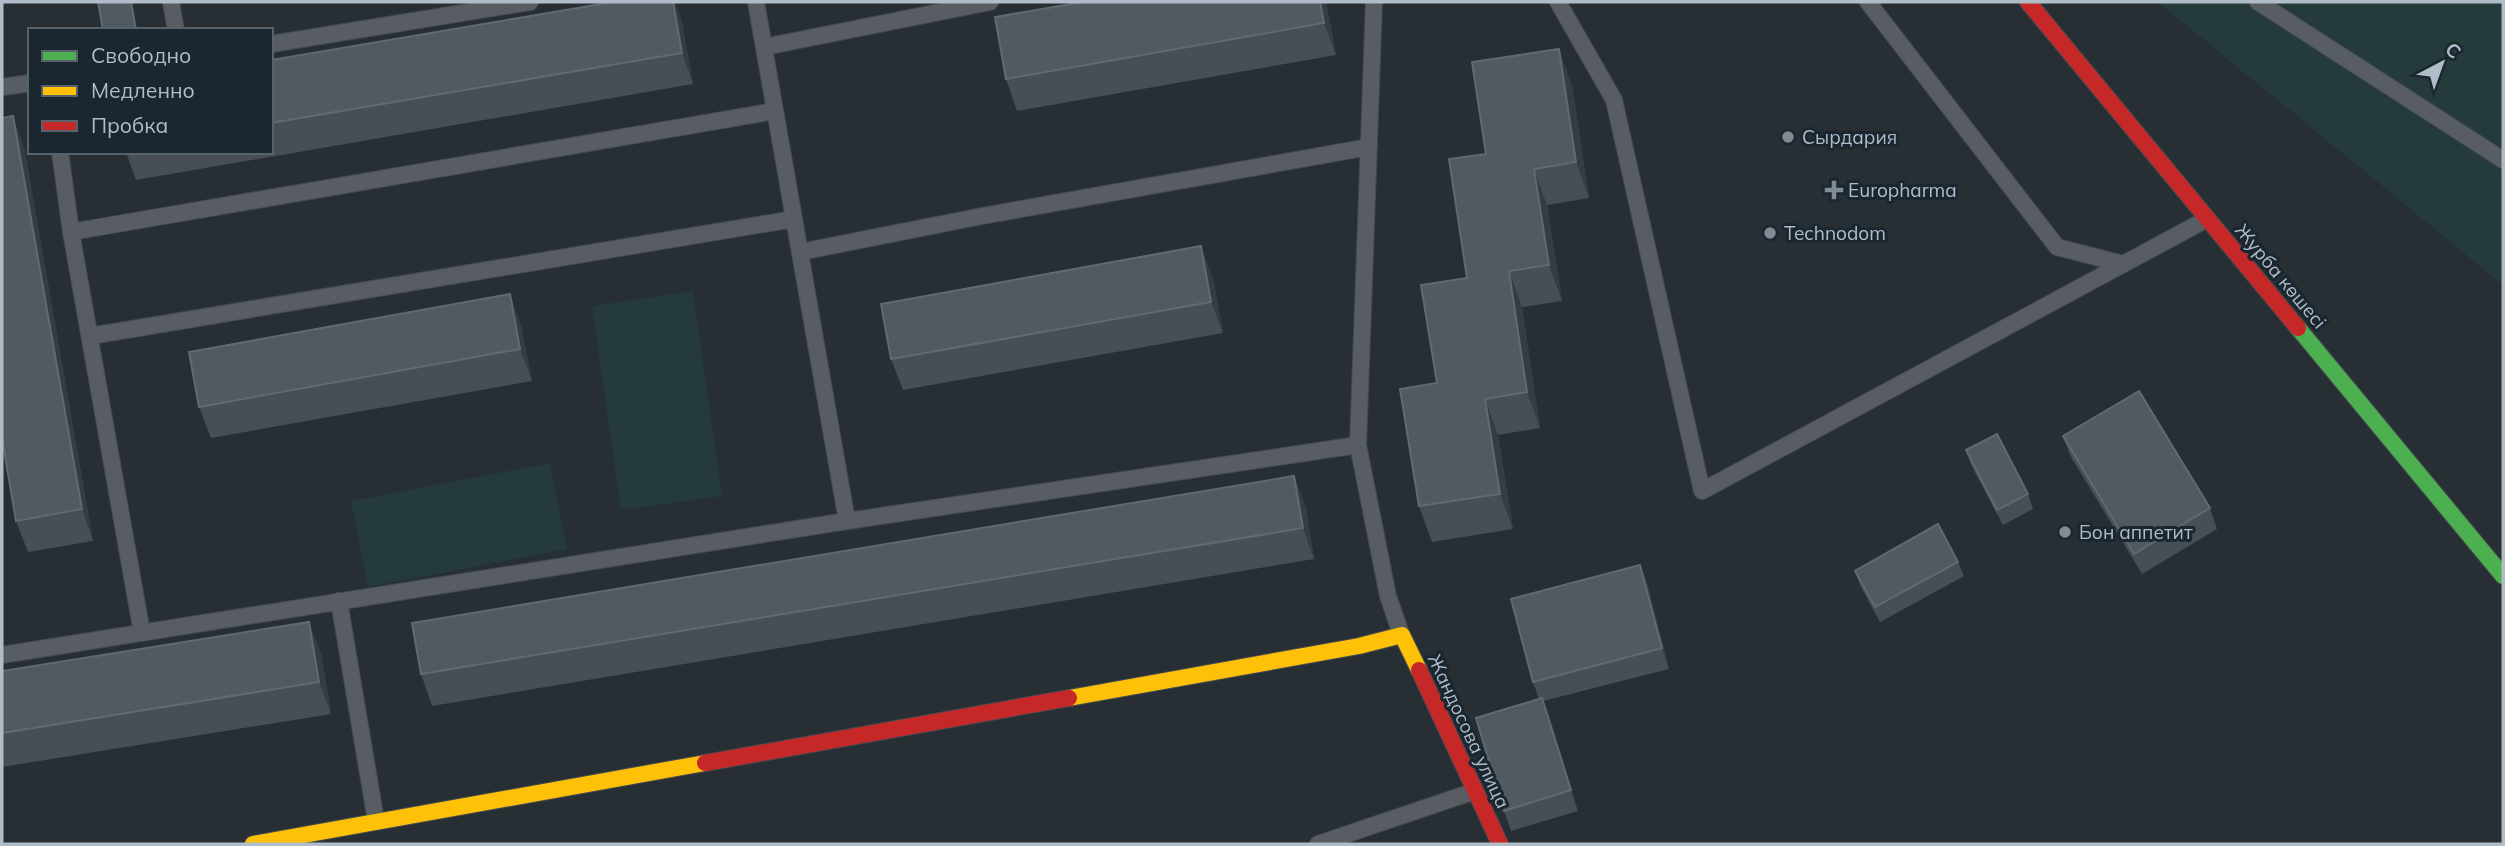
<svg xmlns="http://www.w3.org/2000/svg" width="2505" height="846" viewBox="0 0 2505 846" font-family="Mulish,sans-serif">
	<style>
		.green { fill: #243a3b }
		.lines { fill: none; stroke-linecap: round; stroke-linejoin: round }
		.lane-casing { stroke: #454b50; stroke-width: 18 }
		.fast-casing { stroke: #454b50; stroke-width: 18 }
		.slow-casing { stroke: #454b50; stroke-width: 18 }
		.jam-casing { stroke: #454b50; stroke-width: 18 }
		.lane { stroke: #575d63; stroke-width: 16 }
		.fast { stroke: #4caf50; stroke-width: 16 }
		.slow { stroke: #ffc107; stroke-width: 16 }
		.jam { stroke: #c62828; stroke-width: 16 }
		.wall { fill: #474e55 }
		.shaded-wall { fill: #353d43 }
		.building { fill: #525a61; stroke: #616971; stroke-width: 2 }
		.poi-dot { fill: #808b94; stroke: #1a2630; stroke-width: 2.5 }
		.labels { text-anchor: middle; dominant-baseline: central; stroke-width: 6; stroke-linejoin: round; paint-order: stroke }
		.poi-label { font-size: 19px; fill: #b0bcc7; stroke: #1a2630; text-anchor: start }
		.street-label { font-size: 19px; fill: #b0bcc7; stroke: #1a2630 }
	</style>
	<rect width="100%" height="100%" fill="#272f35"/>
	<g class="green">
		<path d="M2158,2H2503V285Z"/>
		<path d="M693,291L722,496L621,510L592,306Z"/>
		<path d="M550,463L567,549L368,587L351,501Z"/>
	</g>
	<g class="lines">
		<g class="lane-casing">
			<g id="lane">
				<path d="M171,2L176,30"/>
				<path d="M756,2L847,521"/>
				<path d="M1374,2L1358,445L1388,596L1401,634"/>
				<path d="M1558,2L1614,100L1702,491L2207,219"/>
				<path d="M1868,2L2057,247L2123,264"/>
				<path d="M2258,2L2503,160"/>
				<path d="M271,44L530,2"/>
				<path d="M764,47L990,2"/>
				<path d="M2,87L30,83"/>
				<path d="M60,152L71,232"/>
				<path d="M800,252L982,216L1369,147"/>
				<path d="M90,336L794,219"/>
				<path d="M339,601L376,821"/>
				<path d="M142,633L71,232L775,111"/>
				<path d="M2,655L847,521L1358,445"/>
				<path d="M1318,844L1475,791"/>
			</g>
		</g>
		<g class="fast-casing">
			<path id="fast" d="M2298,328L2503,576"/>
		</g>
		<g class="slow-casing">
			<g id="slow">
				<path d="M1069,698L1359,646L1402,635L1419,670"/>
				<path d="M253,844L705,763"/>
			</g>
		</g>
		<g class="jam-casing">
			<g id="jam">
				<path d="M2028,2L2298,328"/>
				<path d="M1419,670L1500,844"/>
				<path d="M705,763L1069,698"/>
			</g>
		</g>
		<use href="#lane" class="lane"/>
		<use href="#fast" class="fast"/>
		<use href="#slow" class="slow"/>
		<use href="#jam" class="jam"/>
	</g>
	<g class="wall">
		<path d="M613,2H675L682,23L693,84L136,180L126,152H271V60Z"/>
		<path d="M1326,2L1336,55L1017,111L1006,79Z"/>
		<path d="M1572,85L1589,198L1547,205L1562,301L1522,307L1540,428L1498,435L1513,529L1432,542L1419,506L1467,278L1486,154Z"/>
		<path d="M24,147L93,541L28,552L16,521Z"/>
		<path d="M1213,278L1223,333L903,390L891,359Z"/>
		<path d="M510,294L521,326L532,381L211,438L199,407Z"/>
		<path d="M2063,436L2210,508L2217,529L2142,574L2071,457Z"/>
		<path d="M1966,450L2028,494L2033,509L2003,525L1971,465Z"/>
		<path d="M1294,476L1306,508L1314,559L432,706L421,674Z"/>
		<path d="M1958,562L1964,576L1880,622L1860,585L1855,571Z"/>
		<path d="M1640,565L1648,586L1669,669L1543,701L1578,811L1511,831L1504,811L1539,699L1533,682Z"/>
		<path d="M309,622L321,654L331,714L2,767V671Z"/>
	</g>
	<g class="shaded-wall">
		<path d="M131,2H132L137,30H136Z"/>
		<path d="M673,2H675L682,23L693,84L682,53Z"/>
		<path d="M1320,2H1326L1336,55L1324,23Z"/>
		<path d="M1559,49L1572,85L1589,198L1576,162Z"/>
		<path d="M13,116L24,147L93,541L82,509Z"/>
		<path d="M1534,169L1547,205L1562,301L1549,265Z"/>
		<path d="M1201,246L1213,278L1223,333L1211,302Z"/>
		<path d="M1509,271L1522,307L1540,428L1527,392Z"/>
		<path d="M510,294L521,326L532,381L520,349Z"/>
		<path d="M1485,399L1498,435L1513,529L1500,494Z"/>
		<path d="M1294,476L1306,508L1314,559L1303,528Z"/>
		<path d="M1640,565L1648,586L1669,669L1662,648Z"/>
		<path d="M309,622L321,654L331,714L319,682Z"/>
		<path d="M1542,698L1550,718L1578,811L1571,790Z"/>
	</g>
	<g class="building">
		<path d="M98,2H131L136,30H103Z"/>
		<path d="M613,2H673L682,53L271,123V60Z"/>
		<path d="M1083,2H1320L1324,23L1006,79L995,17Z"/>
		<path d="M1559,49L1576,162L1534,169L1549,265L1509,271L1527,392L1485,399L1500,494L1419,506L1400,389L1437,383L1421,285L1467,278L1449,159L1486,154L1472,62Z"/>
		<path d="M13,116L82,509L16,521L2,438V118Z"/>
		<path d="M1201,246L1211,302L891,359L881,304Z"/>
		<path d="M510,294L520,349L199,407L189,352Z"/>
		<path d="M2139,391L2210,508L2134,554L2063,436Z"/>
		<path d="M1997,434L2028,494L1997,510L1966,450Z"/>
		<path d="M1294,476L1303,528L421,674L412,623Z"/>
		<path d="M1938,524L1958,562L1875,607L1855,571Z"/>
		<path d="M1640,565L1662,648L1533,682L1511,599Z"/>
		<path d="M309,622L319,682L2,733V671Z"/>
		<path d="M1542,698L1571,790L1504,811L1476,718Z"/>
	</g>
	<g class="poi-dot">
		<circle cx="1788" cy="137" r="7"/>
		<path d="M1830.5 179.5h7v7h7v7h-7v7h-7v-7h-7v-7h7z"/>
		<circle cx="1770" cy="233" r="7"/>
		<circle cx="2065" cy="532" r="7"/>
	</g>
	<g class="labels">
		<g class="poi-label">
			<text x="1802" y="137">Сырдария</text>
			<text x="1848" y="190">Europharma</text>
			<text x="1784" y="233">Technodom</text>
			<text x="2079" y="532">Бон аппетит</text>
		</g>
		<g class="street-label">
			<text transform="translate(2281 276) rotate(50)">Журба көшесі</text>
			<text transform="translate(1469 731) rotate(65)">Жандосова улица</text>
		</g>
	</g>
	<rect width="2505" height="846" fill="none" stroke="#b0bcc7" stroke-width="7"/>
	<rect x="28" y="28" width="245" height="126" fill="#1a2630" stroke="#56626c" stroke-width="2"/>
	<rect x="42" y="51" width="35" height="10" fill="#4caf50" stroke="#56626c" stroke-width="2"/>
	<text x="91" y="63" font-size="21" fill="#b0bcc7">Свободно</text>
	<rect x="42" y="86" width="35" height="10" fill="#ffc107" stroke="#56626c" stroke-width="2"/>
	<text x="91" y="98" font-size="21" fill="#b0bcc7">Медленно</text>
	<rect x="42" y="121" width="35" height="10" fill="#c62828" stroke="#56626c" stroke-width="2"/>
	<text x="91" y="133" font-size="21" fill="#b0bcc7">Пробка</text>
	<g transform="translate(2442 63) rotate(41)" stroke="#1a2630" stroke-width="5" paint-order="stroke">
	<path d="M0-5L12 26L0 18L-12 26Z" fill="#b0bcc7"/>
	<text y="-10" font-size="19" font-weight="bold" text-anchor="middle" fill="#b0bcc7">С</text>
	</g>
</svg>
